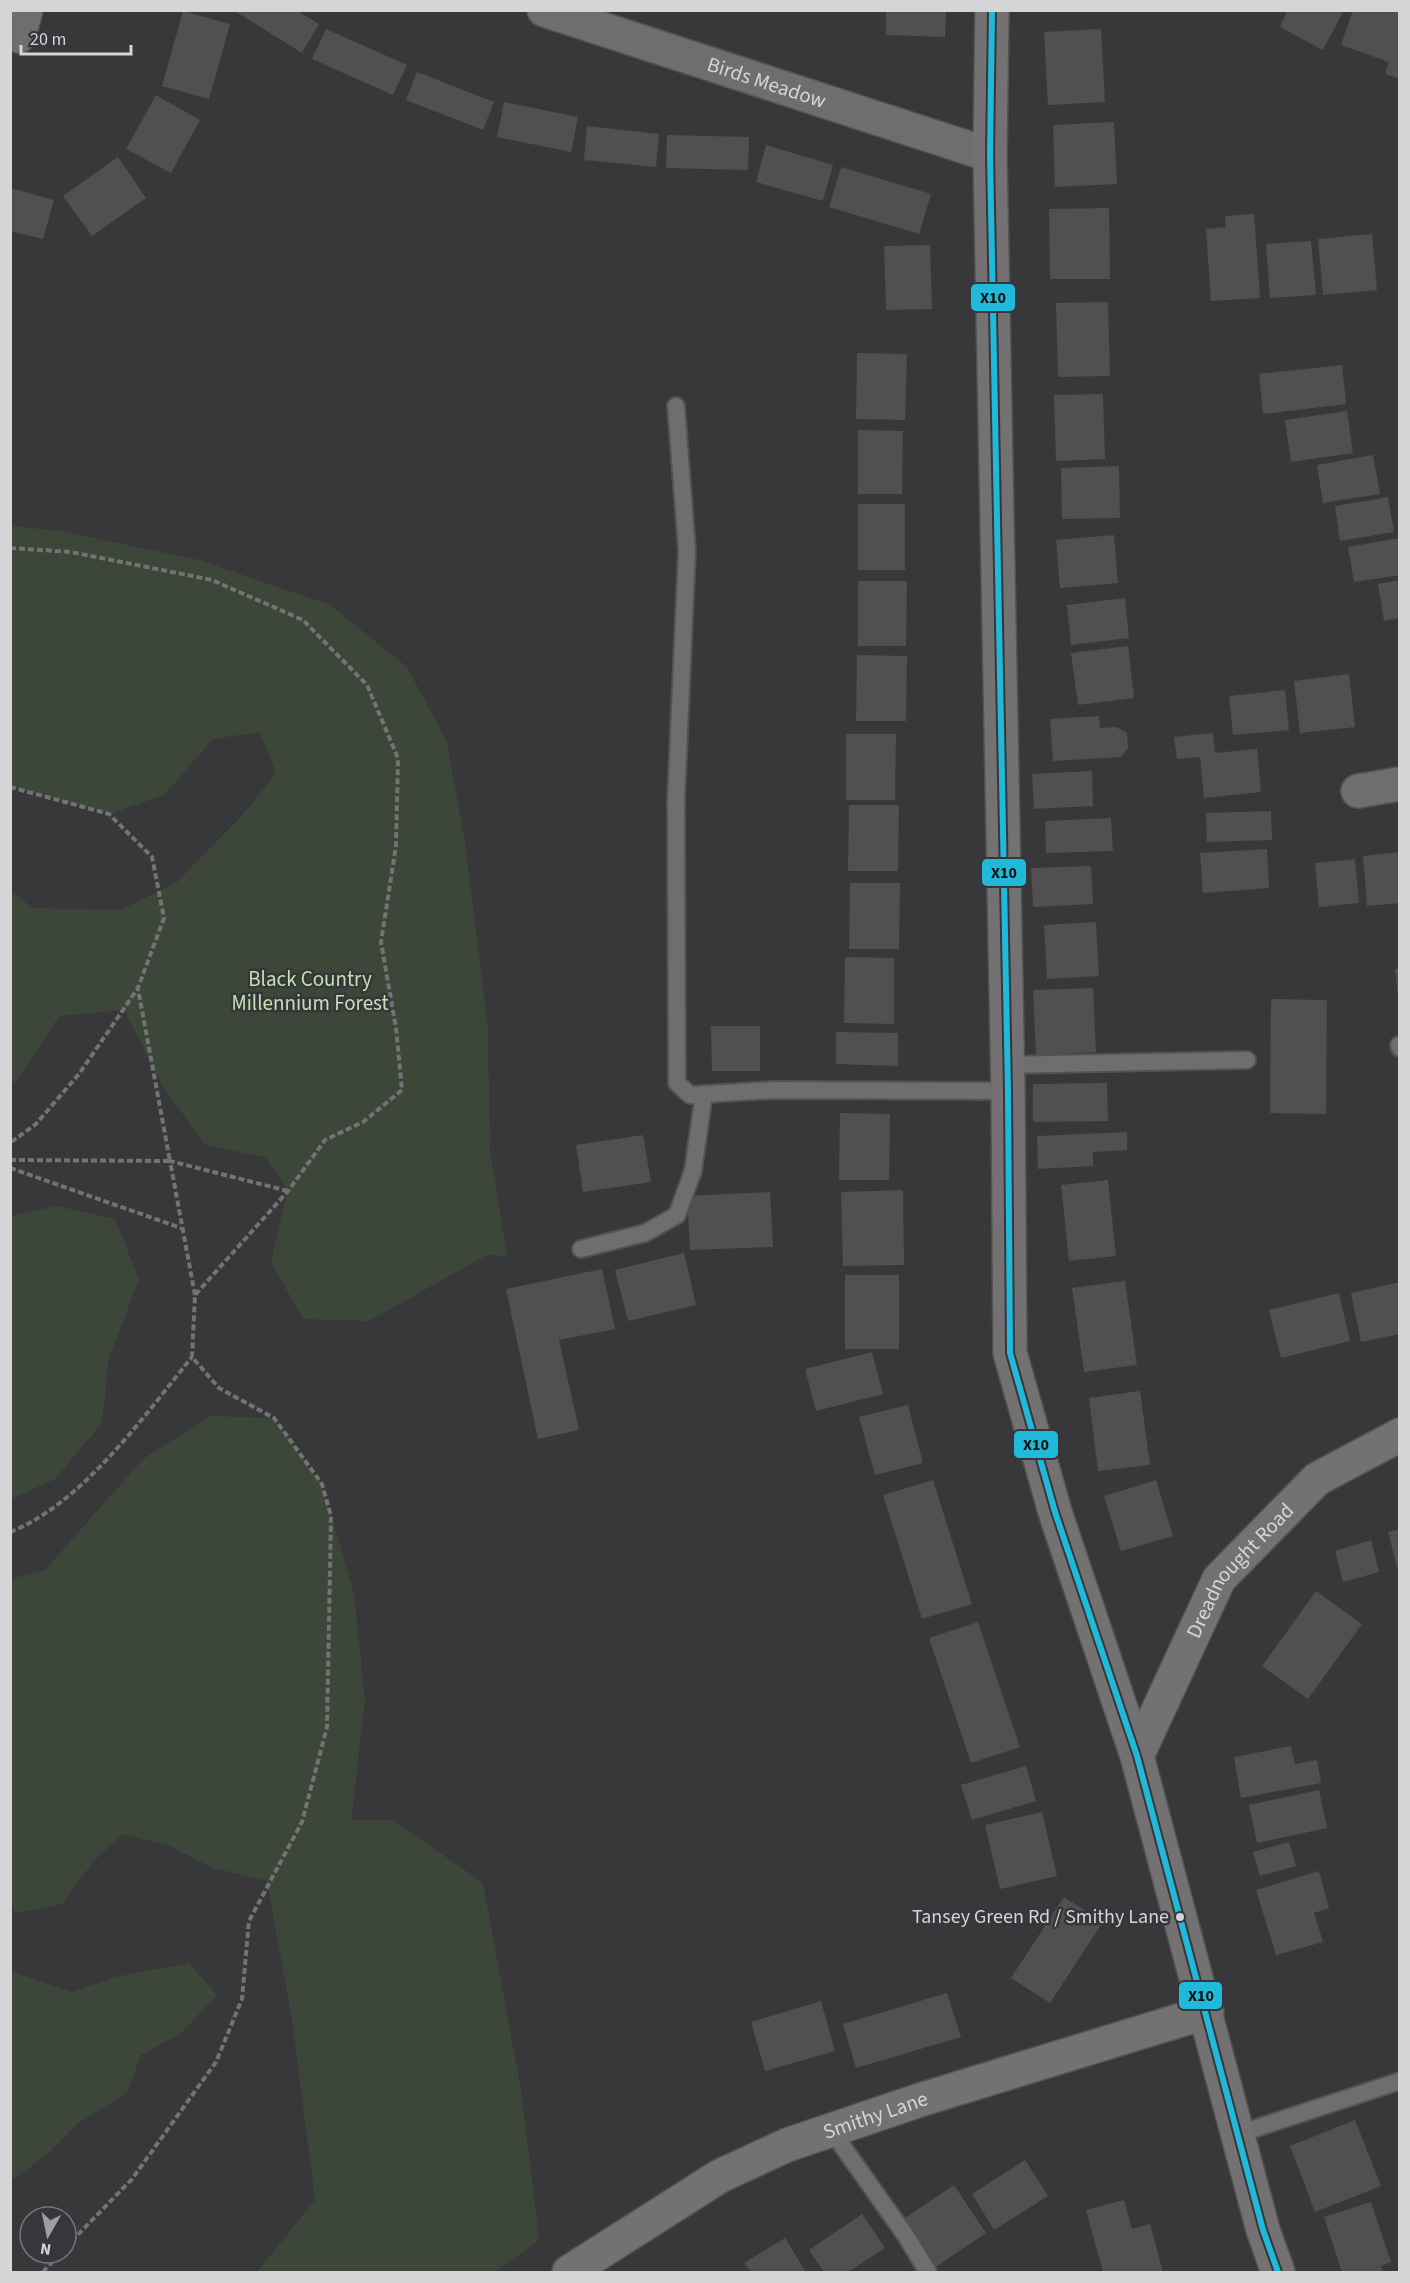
<svg xmlns="http://www.w3.org/2000/svg" width="1410" height="2283" viewBox="0 0 1410 2283" font-family="'Source Sans 3',sans-serif">
	<style>
		.green { fill: #3c4739 }
		.building { fill: #514f50 }
		.lines { fill: none; stroke-linecap: round; stroke-linejoin: round }
		.lane-casing { stroke: #535355; stroke-width: 20 }
		.street-casing { stroke: #535355; stroke-width: 36 }
		.secondary-casing { stroke: #535355; stroke-width: 36 }
		.path { stroke: #737274; stroke-width: 4; stroke-dasharray: 6 3; stroke-linecap: butt }
		.lane { stroke: #6e6d70; stroke-width: 16 }
		.street { stroke: #6e6d70; stroke-width: 33 }
		.secondary { stroke: #747172; stroke-width: 33 }
		.bus-1-casing { stroke: #38363b; stroke-width: 10 }
		.bus-1 { stroke: #20b9da; stroke-width: 6 }
		.bus-dot { fill: #d5d4d7; stroke: #38363b; stroke-width: 2 }
		.labels { text-anchor: middle; dominant-baseline: central; stroke-width: 5; stroke-linejoin: round; paint-order: stroke }
		.bus-label { font-size: 20px; fill: #d5d4d7; stroke: #38363b; text-anchor: end }
		.street-label { font-size: 21px; fill: #d5d4d7; stroke: #38363b }
		.park-label { font-size: 21px; fill: #bee2b2; stroke: #38363b }
		.line-badge { stroke: #38363b; stroke-width: 2 }
		.pale-badge-label { font-size: 16px; text-anchor: middle; font-weight: bold; fill: #111 }
	</style>
	<rect width="100%" height="100%" fill="#38373a"/>
	<g class="green">
		<path d="M11,526L61,531L199,560L330,605L407,667L447,742L465,843L488,1030L490,1150L507,1256L487,1255L369,1321L303,1319L271,1262L288,1190L265,1157L205,1145L162,1085L124,1010L59,1016L18,1080L11,1085V890L32,908L120,910L176,883L245,812L276,773L260,732L213,739L164,795L109,814L11,787Z"/>
		<path d="M57,1206L115,1219L139,1279L109,1358L102,1423L55,1479L11,1499V1216Z"/>
		<path d="M210,1416L274,1418L322,1484L354,1593L365,1701L351,1820H393L483,1883L522,2096L539,2240L495,2272H257L315,2200L293,2026L267,1881L213,1868L170,1846L122,1834L93,1862L62,1904L15,1913L11,1906V1579L45,1570L143,1459Z"/>
		<path d="M189,1963L217,1995L180,2034L141,2055L127,2093L78,2123L47,2154L15,2179L11,2177V1971L71,1992L115,1977Z"/>
	</g>
	<g class="building">
		<path d="M233,10H296L319,24L302,53Z"/>
		<path d="M886,10H946L945,37L886,35Z"/>
		<path d="M1288,10H1344L1323,50L1280,27Z"/>
		<path d="M1353,10H1400V79L1385,74L1389,62L1341,45Z"/>
		<path d="M183,11L230,24L209,99L162,86Z"/>
		<path d="M326,29L407,65L393,95L312,59Z"/>
		<path d="M1101,29L1105,102L1048,105L1044,32Z"/>
		<path d="M417,72L494,102L483,130L406,100Z"/>
		<path d="M156,95L200,120L171,173L126,149Z"/>
		<path d="M504,102L578,117L571,152L497,137Z"/>
		<path d="M1114,122L1117,184L1055,187L1053,125Z"/>
		<path d="M587,126L659,134L656,167L584,160Z"/>
		<path d="M667,135L749,137L748,170L666,168Z"/>
		<path d="M766,145L833,165L823,201L756,182Z"/>
		<path d="M118,157L146,198L92,236L63,196Z"/>
		<path d="M841,167L931,194L919,234L829,207Z"/>
		<path d="M10,188L54,200L43,239L10,231Z"/>
		<path d="M1109,208L1110,279H1050L1049,209Z"/>
		<path d="M1254,214L1260,298L1211,301L1206,229L1226,227L1225,216Z"/>
		<path d="M1372,234L1377,290L1323,295L1318,239Z"/>
		<path d="M1311,241L1316,295L1270,298L1266,244Z"/>
		<path d="M930,245L932,309L886,310L884,246Z"/>
		<path d="M1108,302L1110,376L1058,377L1056,303Z"/>
		<path d="M857,353L907,354L905,420L856,419Z"/>
		<path d="M1342,365L1346,404L1263,414L1259,374Z"/>
		<path d="M1103,394L1105,459L1056,461L1054,395Z"/>
		<path d="M1347,411L1353,453L1291,462L1285,420Z"/>
		<path d="M858,430L903,431L902,494H858Z"/>
		<path d="M1373,455L1380,494L1323,503L1317,465Z"/>
		<path d="M1119,466L1120,518L1062,519L1061,468Z"/>
		<path d="M1388,497L1394,532L1340,541L1335,506Z"/>
		<rect x="858" y="504" width="47" height="66"/>
		<path d="M1114,535L1118,583L1060,588L1056,540Z"/>
		<path d="M1400,538V575L1354,582L1348,547Z"/>
		<path d="M1400,580V618L1384,621L1378,584Z"/>
		<path d="M858,581H907L906,646H858Z"/>
		<path d="M1125,598L1129,638L1071,645L1067,605Z"/>
		<path d="M1128,646L1134,698L1078,705L1071,653Z"/>
		<path d="M857,655L907,656L906,721H856Z"/>
		<path d="M1349,674L1355,727L1300,733L1294,681Z"/>
		<path d="M1285,690L1289,730L1233,735L1229,696Z"/>
		<path d="M1099,716L1100,728L1116,727L1127,733L1128,748L1121,757L1053,761L1050,719Z"/>
		<path d="M1213,733L1215,753L1257,749L1261,792L1204,798L1200,757L1177,759L1174,737Z"/>
		<path d="M846,734H896L895,800H846Z"/>
		<path d="M1092,771L1093,806L1034,809L1032,774Z"/>
		<path d="M849,805H899L898,871H848Z"/>
		<path d="M1271,811L1272,840L1207,842L1206,813Z"/>
		<path d="M1111,818L1113,851L1046,853L1045,821Z"/>
		<path d="M1267,849L1269,888L1203,893L1200,853Z"/>
		<path d="M1399,852L1400,903L1367,906L1363,856Z"/>
		<path d="M1355,859L1359,903L1319,907L1315,863Z"/>
		<path d="M1091,866L1093,904L1033,907L1031,868Z"/>
		<path d="M850,883H900L899,949H849Z"/>
		<path d="M1096,922L1099,976L1047,979L1044,925Z"/>
		<path d="M845,957L894,958V1024L844,1023Z"/>
		<path d="M1395,969H1400V995H1398Z"/>
		<path d="M1093,988L1096,1052L1036,1055L1033,990Z"/>
		<path d="M1271,999L1327,1000L1326,1114L1270,1113Z"/>
		<path d="M711,1026H760V1071H712Z"/>
		<path d="M836,1032L898,1033V1066L836,1064Z"/>
		<path d="M1107,1083L1108,1121L1033,1122V1084Z"/>
		<path d="M840,1113L890,1114L889,1180H839Z"/>
		<path d="M1127,1132V1150L1093,1152V1166L1038,1169L1037,1136Z"/>
		<path d="M643,1135L651,1182L583,1192L576,1145Z"/>
		<path d="M1108,1180L1116,1256L1069,1261L1061,1185Z"/>
		<path d="M903,1190L904,1265L843,1266L841,1192Z"/>
		<path d="M770,1192L773,1247L690,1250L687,1196Z"/>
		<path d="M684,1253L696,1305L628,1321L615,1270Z"/>
		<path d="M602,1269L615,1329L559,1340L579,1430L538,1439L506,1289Z"/>
		<rect x="845" y="1275" width="54" height="74"/>
		<path d="M1125,1281L1137,1365L1084,1372L1072,1288Z"/>
		<path d="M1400,1282V1334L1361,1342L1351,1293Z"/>
		<path d="M1339,1293L1350,1341L1281,1358L1269,1310Z"/>
		<path d="M872,1352L883,1394L816,1411L805,1369Z"/>
		<path d="M1140,1391L1150,1465L1098,1471L1089,1398Z"/>
		<path d="M908,1405L923,1463L875,1475L859,1417Z"/>
		<path d="M933,1480L972,1604L922,1619L883,1495Z"/>
		<path d="M1156,1480L1173,1536L1121,1551L1104,1496Z"/>
		<path d="M1400,1529V1575H1399L1388,1532Z"/>
		<path d="M1371,1540L1379,1572L1343,1582L1335,1551Z"/>
		<path d="M1316,1591L1362,1624L1308,1699L1262,1666Z"/>
		<path d="M978,1622L1020,1747L971,1763L929,1638Z"/>
		<path d="M1291,1746L1295,1764L1317,1760L1321,1783L1241,1798L1234,1757Z"/>
		<path d="M1026,1766L1036,1801L972,1820L961,1785Z"/>
		<path d="M1319,1790L1327,1828L1257,1843L1249,1805Z"/>
		<path d="M1042,1812L1057,1876L1000,1889L985,1825Z"/>
		<path d="M1289,1842L1296,1866L1260,1876L1253,1852Z"/>
		<path d="M1319,1871L1329,1908L1314,1913L1323,1942L1276,1955L1256,1890Z"/>
		<path d="M1064,1897L1103,1922L1050,2003L1011,1978Z"/>
		<path d="M947,1993L961,2037L856,2068L843,2024Z"/>
		<path d="M821,2001L835,2051L765,2071L751,2022Z"/>
		<path d="M1355,2120L1381,2186L1315,2212L1290,2146Z"/>
		<path d="M1025,2160L1048,2196L994,2230L972,2194Z"/>
		<path d="M954,2185L986,2233L934,2268L902,2220Z"/>
		<path d="M1124,2200L1132,2229L1150,2224L1163,2272H1103L1086,2210Z"/>
		<path d="M1371,2202L1391,2262L1381,2266L1383,2272H1342L1324,2217Z"/>
		<path d="M862,2214L885,2248L848,2272H824L809,2250Z"/>
		<path d="M785,2238L806,2272H751L744,2263Z"/>
	</g>
	<g class="lines">
		<g class="lane-casing">
			<g id="lane">
				<path d="M676,406L687,550L676,800L677,1083L690,1095L773,1090L1008,1091"/>
				<path d="M1399,1045L1400,1048"/>
				<path d="M1008,1065L1247,1060"/>
				<path d="M581,1249L645,1233L677,1215L693,1171L704,1094"/>
				<path d="M831,2130L906,2236L928,2272"/>
				<path d="M1238,2134L1400,2081"/>
			</g>
		</g>
		<g class="street-casing">
			<g id="street">
				<path id="s1" d="M544,10L990,155"/>
				<path d="M19,36L26,10"/>
				<path d="M1358,791L1400,784"/>
			</g>
		</g>
		<g class="secondary-casing">
			<g id="secondary">
				<path d="M992,10L990,155L1008,1091L1010,1353L1055,1512L1137,1756L1263,2230L1278,2272"/>
				<path id="s2" d="M1137,1756L1219,1579L1317,1479L1400,1435"/>
				<path id="s3" d="M569,2272L720,2176L787,2145L923,2099L1207,2012"/>
			</g>
		</g>
		<g class="path">
			<path d="M10,548L71,552L212,580L303,620L367,685L398,758L396,846L381,942L396,1028L402,1090L363,1122L325,1140L288,1191L195,1295L192,1357L219,1388L274,1418L322,1484L331,1516L327,1727L302,1822L249,1921L242,1999L216,2062L132,2179L66,2247"/>
			<path d="M10,787L109,814L152,857L164,918L138,988L79,1074L36,1124L10,1143"/>
			<path d="M10,1160L170,1161L138,989"/>
			<path d="M10,1168L181,1228"/>
			<path d="M195,1295L170,1161L288,1191"/>
			<path d="M10,1532C82,1504 144,1416 192,1357"/>
			<path d="M43,2272L60,2253"/>
		</g>
		<use href="#lane" class="lane"/>
		<use href="#street" class="street"/>
		<use href="#secondary" class="secondary"/>
		<g class="bus-1-casing">
			<path id="bus-1" d="M992,10L990,155L1008,1091L1010,1353L1055,1512L1137,1756L1263,2230L1278,2272"/>
		</g>
		<use href="#bus-1" class="bus-1"/>
	</g>
	<circle class="bus-dot" cx="1180" cy="1917" r="5"/>
	<g class="labels">
		<g class="bus-label">
			<text x="1169" y="1917">Tansey Green Rd / Smithy Lane</text>
		</g>
		<g class="street-label">
			<text stroke="none"><textPath href="#s1" startOffset="234">Birds Meadow</textPath></text>
			<text stroke="none"><textPath href="#s2" startOffset="214">Dreadnought Road</textPath></text>
			<text stroke="none"><textPath href="#s3" startOffset="346">Smithy Lane</textPath></text>
		</g>
		<g class="park-label">
			<text x="310" y="979">Black Country<tspan x="310" dy="24">Millennium Forest</tspan></text>
		</g>
	</g>
	<g class="line-badge">
		<rect x="970" y="283" width="46" height="29" rx="6" fill="#20b9da"/>
		<rect x="981" y="858" width="46" height="29" rx="6" fill="#20b9da"/>
		<rect x="1013" y="1430" width="46" height="29" rx="6" fill="#20b9da"/>
		<rect x="1178" y="1981" width="45" height="29" rx="6" fill="#20b9da"/>
	</g>
	<g class="pale-badge-label">
		<text x="993" y="303">X10</text>
		<text x="1004" y="878">X10</text>
		<text x="1036" y="1450">X10</text>
		<text x="1201" y="2001">X10</text>
	</g>
	<rect width="1410" height="2283" fill="none" stroke="#d5d4d7" stroke-width="24"/>
	<g transform="translate(48 2235) rotate(189)"><circle r="28" fill="#38363b" stroke="#777579" stroke-width="1.5"/>
	<path d="M0-4.5L10 22L0 15L-10 22Z" fill="#9e9da0"/>
	<text y="-9" font-size="16" font-weight="bold" text-anchor="middle" fill="#d5d4d7">N</text>
	</g>
	<path d="M21 45v9h110v-9" fill="none" stroke="#d5d4d7" stroke-width="3"/>
	<text x="30" y="45" font-size="18" fill="#d5d4d7" stroke="#38363b" stroke-width="4.5" paint-order="stroke">20 m</text>
</svg>
